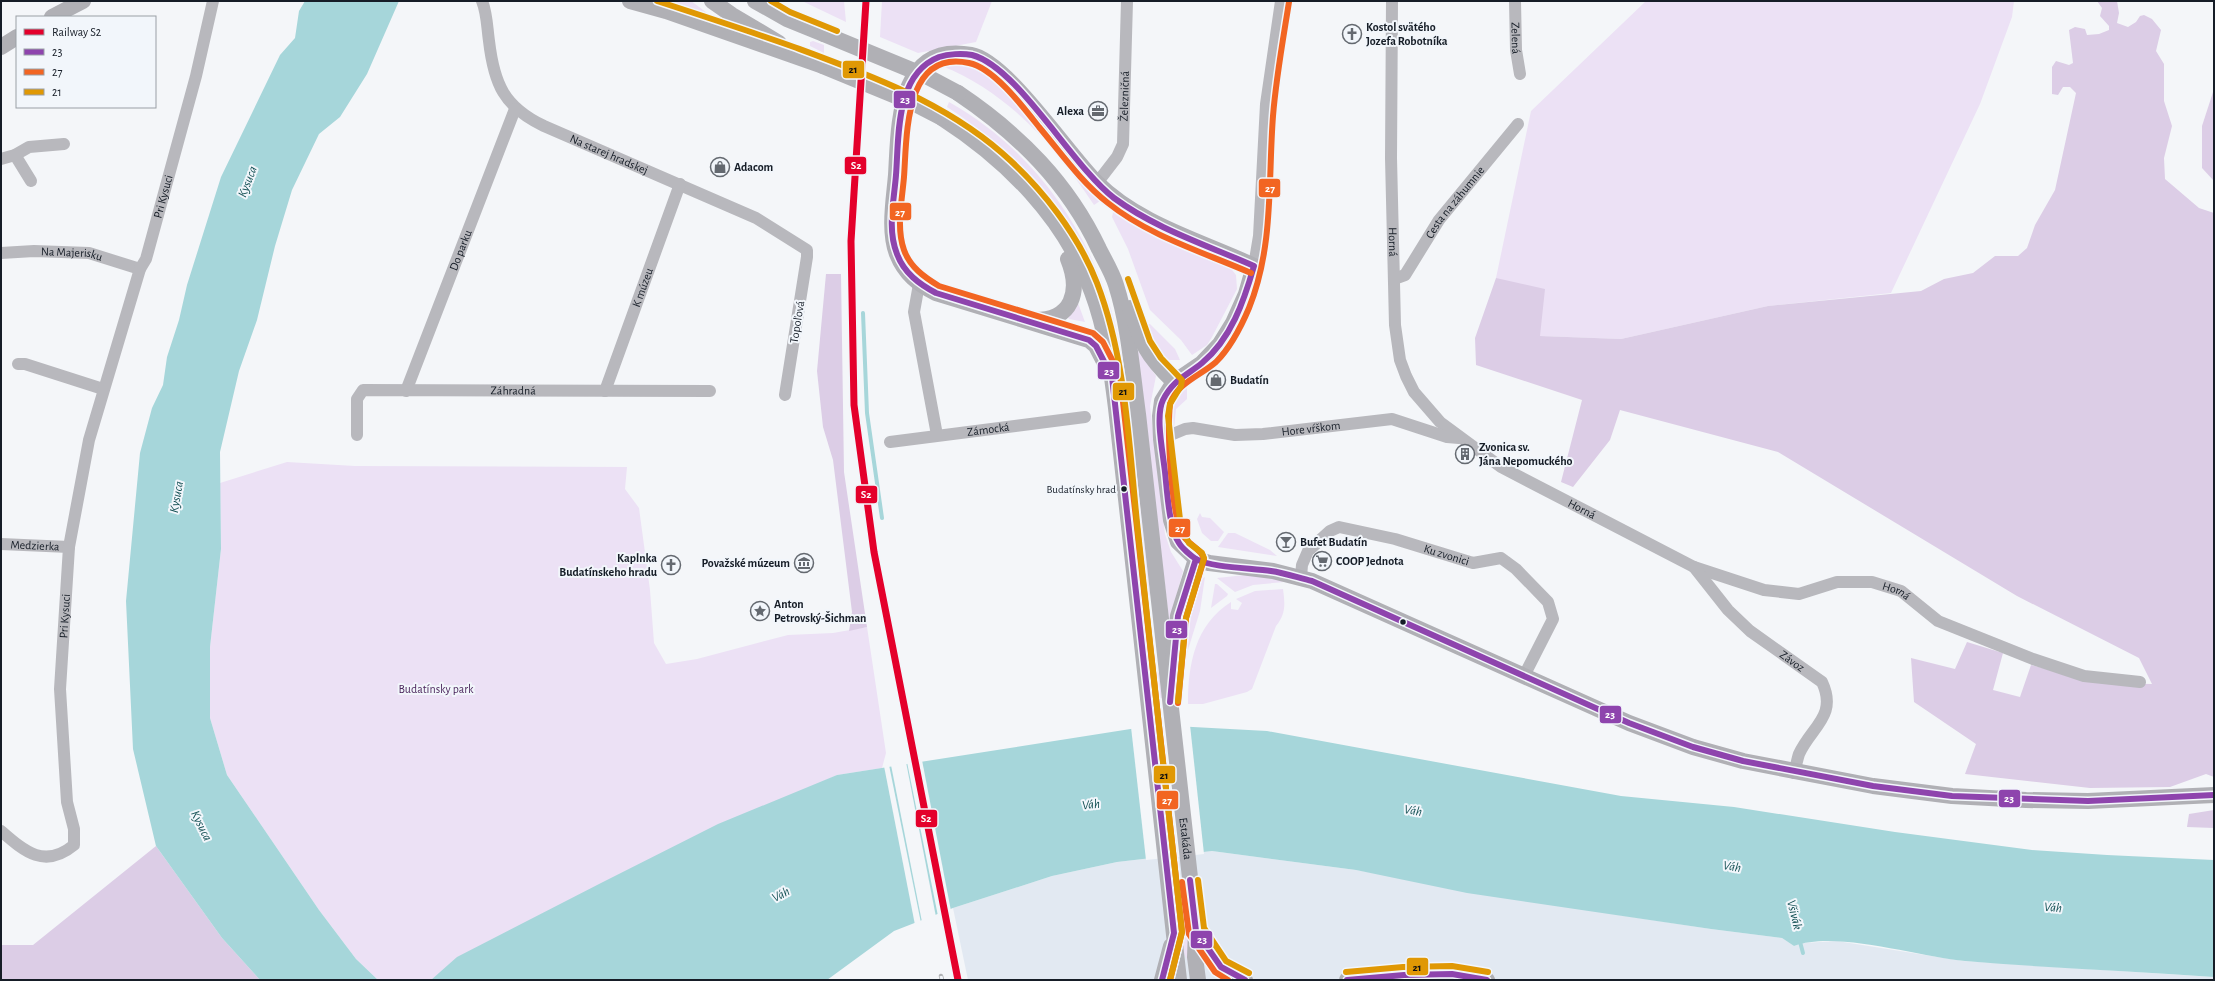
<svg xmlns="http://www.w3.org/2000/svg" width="2215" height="981" viewBox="0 0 2215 981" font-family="'Alegreya Sans',sans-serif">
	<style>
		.built { fill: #e2e9f2 }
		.green { fill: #ece1f5 }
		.forest { fill: #dccde6 }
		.water { fill: #a6d6da }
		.pier { fill: #f4f6f9 }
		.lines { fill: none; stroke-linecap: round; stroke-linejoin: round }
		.stream { stroke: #a6d6da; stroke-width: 4 }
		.minor { stroke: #b8b8bd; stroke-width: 12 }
		.major { stroke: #b0b0b5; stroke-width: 16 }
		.rail-casing { stroke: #b0b2b5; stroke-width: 4.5 }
		.rail { stroke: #f2f6fb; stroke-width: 3; stroke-dasharray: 9; stroke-linecap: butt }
		.major-bridge { stroke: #b0b0b5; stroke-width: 16 }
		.bus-1-casing { stroke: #f2f6fb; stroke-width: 9 }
		.bus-2-casing { stroke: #f2f6fb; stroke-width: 9 }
		.bus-3-casing { stroke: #f2f6fb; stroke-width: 9 }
		.bus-1 { stroke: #8e44ad; stroke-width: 6 }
		.bus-2 { stroke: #f26522; stroke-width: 6 }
		.bus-3 { stroke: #e09804; stroke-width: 6 }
		.rail-1-casing { stroke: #f2f6fb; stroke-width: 10 }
		.rail-1 { stroke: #e4002b; stroke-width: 7 }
		.bus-dot { fill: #161d27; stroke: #f2f6fb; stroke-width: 1.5 }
		.labels { text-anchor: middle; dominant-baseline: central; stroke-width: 4; stroke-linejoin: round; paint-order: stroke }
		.bus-label { font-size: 11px; fill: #161d27; stroke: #f2f6fb; text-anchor: end }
		.poi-label { font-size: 12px; font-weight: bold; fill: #161d27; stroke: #f2f6fb; text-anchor: start }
		.street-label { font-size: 12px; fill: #161d27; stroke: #f2f6fb }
		.park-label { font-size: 12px; fill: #4e295f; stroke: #f2f6fb }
		.water-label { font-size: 13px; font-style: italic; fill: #114e52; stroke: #f2f6fb }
		.line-badge { stroke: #f2f6fb; stroke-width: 1.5 }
		.badge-label { font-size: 11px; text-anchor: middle; font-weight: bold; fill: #fff }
		.pale-badge-label { font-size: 11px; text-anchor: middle; font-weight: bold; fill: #111 }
	</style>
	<rect width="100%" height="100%" fill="#f4f6f9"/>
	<path class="built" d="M1212,851L1356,870L1619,915L1711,929L1782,938L1794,946L1803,943L1837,941L1963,961L2214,977V980H968L953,908L1052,876L1117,862Z"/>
	<g class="green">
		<path d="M647,1H691L726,27Z"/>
		<path d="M802,1H844L846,22Z"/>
		<path d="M882,1H992L976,42L918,53L880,37Z"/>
		<path d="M1646,1H2014L2012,17L1980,104L1891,293L1768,306L1621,339L1540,336L1496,278L1531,111Z"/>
		<path d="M813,41L824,45V53L810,46V42Z"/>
		<path d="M953,64C974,64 989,73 1005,87L1078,175L1105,202L1103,205L1100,201L1094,205C1055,146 1009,93 942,66Z"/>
		<path d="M949,102C1028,146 1085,223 1111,309C1124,351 1127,394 1132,437C1138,489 1144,542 1150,594L1148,599L1144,595L1106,311C1074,216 1030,162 947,107Z"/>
		<path d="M1114,208L1160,235L1225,261L1236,275L1237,289L1212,337L1207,345L1192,355L1181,340L1150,310L1128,249L1112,217Z"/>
		<path d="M1078,303L1085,322L1069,319L1067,316Z"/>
		<path d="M1150,324L1175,349L1180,360H1163L1147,342L1151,340L1146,325Z"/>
		<path d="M1136,348L1156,376L1150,406L1165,534L1171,552L1183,571L1170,619H1169Z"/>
		<path d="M1187,382V399L1176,409L1174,429L1169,432C1161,414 1171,391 1187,382Z"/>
		<path d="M287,462L355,466L627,467L625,489L639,508L650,590L654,643L666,664L697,659L788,635L833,633L867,627L886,753L882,768L837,775L444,970L431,980H378L356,959L319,910L227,775L210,718V647L221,549L220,483Z"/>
		<path d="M1200,513L1202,517L1210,518L1224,532L1218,541H1211L1202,533L1197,519Z"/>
		<path d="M1228,533H1235L1270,550L1277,556L1218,547Z"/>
		<path d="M1245,575L1279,579L1284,582L1253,585L1235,592L1217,578Z"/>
		<path d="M1205,577L1200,611L1179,679V644L1194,584Z"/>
		<path d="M1215,584H1217L1228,594L1227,596L1211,608Z"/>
		<path d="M1283,589C1285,604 1286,614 1276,626L1252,689L1247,692L1203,704H1188C1188,664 1195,625 1231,602V609L1238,610L1242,603L1236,599L1255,591Z"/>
		<path d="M1155,669L1159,673L1162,698H1155L1152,674Z"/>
		<path d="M1188,931V962L1184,953L1181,932Z"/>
	</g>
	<g class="forest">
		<path d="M2097,1H2117L2119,13L2117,23L2128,27L2136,22L2140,16L2144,15L2152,19L2161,30L2156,51L2164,64V101L2172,126L2164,158L2165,179L2199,208L2214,213V777L2206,774L2170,787L2090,788L1965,774L1976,744L1914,702L1911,658L1955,669L1967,642L2003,653L1993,690L2020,697L2031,665L2102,683L2152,684L2139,658L2017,596L1778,452L1620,410L1610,440L1573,487L1561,482L1582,400L1476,365L1475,338L1496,278L1545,289L1540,336L1621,339L1768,306L1921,291L1944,279L1973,273L1995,256H2018L2027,248L2035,225L2055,190L2076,93L2070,87H2063L2058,95L2052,94V67L2056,61L2069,65L2073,63L2069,30L2075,27L2085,29L2087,35L2099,34L2109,30V26L2100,16L2102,8Z"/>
		<path d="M2214,89V181L2202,168V126Z"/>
		<path d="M826,274H841L844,472L867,627L849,631L852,612L833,460L823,427L817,371Z"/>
		<path d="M2214,810V828L2187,827L2189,814Z"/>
		<path d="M156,846L222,938L260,980H1V945H33Z"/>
	</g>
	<g class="water">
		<path d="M305,1H399L367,74L340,117L319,134L292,190L275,246L257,320L239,371L220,452L221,549L210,647V718L227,775L319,910L356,959L378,980H260L222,938L156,846L133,749L126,601L140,453L152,408L163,385L167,357L179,320L187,285L221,177L280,55L295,38L299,11Z"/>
		<path d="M1156,725L1267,731L1621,796L1734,807L1895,832L2032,850L2107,855L2214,860V977C2131,971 2048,968 1965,961C1919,957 1836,930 1794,946L1782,938L1711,929L1467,893L1356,870L1212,851L1117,862L1052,876L953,908L894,931L827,980H431L457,957L601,883L718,824L837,775Z"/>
	</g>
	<g class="pier">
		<path d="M1159,724L1174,857L1146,860L1131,727Z"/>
		<path d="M1163,724L1190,725L1204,854L1178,857Z"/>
		<path d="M922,760L951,911L938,916L907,762Z"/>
		<path d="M906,762L936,917L922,922L891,765Z"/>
		<path d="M889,765L921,923L915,925L884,766Z"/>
	</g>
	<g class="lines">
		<g class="stream">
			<path d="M863,313L867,413L882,518"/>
			<path d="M1799,938L1803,953"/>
		</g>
		<g class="minor">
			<path id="s1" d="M482,1C487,13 487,27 489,41C494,84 504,107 544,126L756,218L807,250V257L785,395"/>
			<path id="s2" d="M1392,1L1391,158L1395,325L1400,360L1406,376L1414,392L1440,422L1501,467L1694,567L1764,590L1799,594L1837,582H1872L1901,591L1938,621L2033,659L2084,676L2140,682"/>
			<path id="s3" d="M1515,1L1516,50L1520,74"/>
			<path d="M15,155L31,181"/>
			<path d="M1,159L15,155L29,147L64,144"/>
			<path id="s4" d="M1097,183L1117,157L1123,144L1127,1"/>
			<path id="s5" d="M1,253L34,251L89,253L140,269"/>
			<path d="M1254,266L1259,236L1266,104L1281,1"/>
			<path id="s6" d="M1394,279L1405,275L1439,220L1518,124"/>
			<path d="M919,284L914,312L937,435"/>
			<path d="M18,364H25L103,389"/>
			<path id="s7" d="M406,391L515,109"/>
			<path id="s8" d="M605,391L680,184"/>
			<path id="s9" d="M357,435V399L363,390L710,391"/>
			<path id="s10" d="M1161,439L1185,429L1193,428L1235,435L1263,434L1392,419L1447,437L1459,438"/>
			<path id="s11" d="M890,442L1085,417"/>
			<path id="s12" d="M1,544L69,547"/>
			<path id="s13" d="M1694,567L1728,610L1750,631L1822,682C1838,716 1811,727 1799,754C1797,760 1796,767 1794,773"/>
			<path id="s14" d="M1301,577L1302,565L1308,551L1330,531L1339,527L1395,539L1473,563L1501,558L1516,569L1548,602L1553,619L1524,676"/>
			<path id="s15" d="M1,831C25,852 45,869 74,845V829L67,802L60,689L69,547L89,440L140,269L146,259L196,76L213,1"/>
		</g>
		<g class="major">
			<path d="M630,1L666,11L823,66"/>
			<path d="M712,1L732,15L779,43"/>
			<path d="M755,1L787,19L824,34"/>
			<path d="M52,17L83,1"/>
			<path d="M1,47L17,37"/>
			<path id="s16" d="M958,93C1019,134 1068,183 1099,249C1105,261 1112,272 1116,285C1129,326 1132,371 1138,414L1196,931L1195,957L1198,980"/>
			<path d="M942,118C1007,160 1065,218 1092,292C1106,329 1111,368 1116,408L1179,980"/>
			<path d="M1130,308C1142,344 1146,355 1174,382"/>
			<path d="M1033,320C1073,321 1081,291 1068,259"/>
			<path d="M1112,377L1096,346L1089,340L936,293C918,284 905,274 897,254C888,231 894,199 896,175C899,125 897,42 971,55C1006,61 1067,153 1096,182C1139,225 1201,241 1254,266L1246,294L1233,323L1220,344L1202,363L1174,382L1162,401L1160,416L1161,439L1171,520L1178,542L1196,559L1209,563L1273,571L1312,581L1629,723L1693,747L1743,761L1873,786L1952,796L2026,800L2088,801L2214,795"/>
			<path d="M1173,662L1178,616L1196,559"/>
			<path d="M1196,931L1221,967L1245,980"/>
			<path d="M1162,980L1171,946"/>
			<path d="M1347,980L1404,975L1452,974L1487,980"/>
		</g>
		<g class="rail-casing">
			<path id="rail" d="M941,976L942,980"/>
		</g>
		<use href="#rail" class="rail"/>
		<g class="major-bridge">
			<path d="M824,34L926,76L958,93"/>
			<path d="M823,66L913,103L942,118"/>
		</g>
		<g class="bus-1-casing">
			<g id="bus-1">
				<path d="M1170,702L1178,616L1196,559"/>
				<path d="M1190,880L1196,931L1221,967L1245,980"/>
				<path d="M1162,980L1174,933L1112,377L1096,346L1089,340L936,293C919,284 904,273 897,254C887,229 894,201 896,175C899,136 895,74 939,57C948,54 962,53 972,55C1018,67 1072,166 1114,198C1156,229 1207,245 1254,266C1244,301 1231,339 1202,363C1186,376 1173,380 1163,400C1155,416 1163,453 1165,472C1167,489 1169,529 1179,543C1182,548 1191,556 1196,559C1212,568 1252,568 1271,571C1285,573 1299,578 1312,581L1629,723L1693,747L1743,761L1873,786L1952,796L2088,801L2214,795"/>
				<path d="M1347,980L1404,975L1452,974L1487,980"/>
			</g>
		</g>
		<g class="bus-2-casing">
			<g id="bus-2">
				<path d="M1178,703L1186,618L1204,559C1202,549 1187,544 1182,534C1171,510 1167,432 1170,404C1177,383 1200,376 1216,362C1231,347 1241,327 1249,308C1274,246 1268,181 1273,116C1276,78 1283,40 1289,2"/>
				<path d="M1182,882L1189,934L1215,972L1228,980"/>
				<path d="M1170,980L1182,932L1120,375L1103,342L1093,333L939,286C924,277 910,267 904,250C896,227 902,201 904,177C907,136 904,49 969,63C994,68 1024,108 1039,127C1061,153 1081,182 1108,203C1149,236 1203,252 1251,273"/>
			</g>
		</g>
		<g class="bus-3-casing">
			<g id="bus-3">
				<path d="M657,1C703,16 749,31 794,47C867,74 942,101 1002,153C1041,187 1078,234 1097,283C1127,361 1129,450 1138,532C1152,665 1167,799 1182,932L1170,980"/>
				<path d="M771,1L790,12L837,31"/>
				<path d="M1128,279L1150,341L1161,358L1182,380L1181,386L1170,404L1168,416L1181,528L1189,543L1202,553L1204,558L1186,618L1178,701"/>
				<path d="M1198,880L1204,928L1226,961L1249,973"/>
				<path d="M1346,972L1403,967L1452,966L1488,972"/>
			</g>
		</g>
		<use href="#bus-1" class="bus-1"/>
		<use href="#bus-2" class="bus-2"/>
		<use href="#bus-3" class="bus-3"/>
		<g class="rail-1-casing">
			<path id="rail-1" d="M866,1L851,241L854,405L874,552L958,980"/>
		</g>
		<use href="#rail-1" class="rail-1"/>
	</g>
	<defs>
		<g id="church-ring" transform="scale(1)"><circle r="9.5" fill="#f2f6fb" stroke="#646970" stroke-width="1.5"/><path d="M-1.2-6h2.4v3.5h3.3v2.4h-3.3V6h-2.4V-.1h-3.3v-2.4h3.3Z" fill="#646970"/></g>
		<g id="office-ring" transform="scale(1)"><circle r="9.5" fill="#f2f6fb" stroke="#646970" stroke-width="1.5"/><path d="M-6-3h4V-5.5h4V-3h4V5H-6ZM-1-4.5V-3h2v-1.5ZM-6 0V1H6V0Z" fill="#646970"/></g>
		<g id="shop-ring" transform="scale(1)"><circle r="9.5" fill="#f2f6fb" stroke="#646970" stroke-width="1.5"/><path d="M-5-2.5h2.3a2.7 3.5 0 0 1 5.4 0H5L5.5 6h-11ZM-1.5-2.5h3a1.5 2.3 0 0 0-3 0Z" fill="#646970"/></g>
		<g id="building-ring" transform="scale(1)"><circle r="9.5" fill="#f2f6fb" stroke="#646970" stroke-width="1.5"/><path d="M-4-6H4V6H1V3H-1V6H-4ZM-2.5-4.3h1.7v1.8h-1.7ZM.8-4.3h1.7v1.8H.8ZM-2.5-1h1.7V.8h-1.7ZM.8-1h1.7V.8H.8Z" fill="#646970"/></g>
		<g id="bar-ring" transform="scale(1)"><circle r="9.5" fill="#f2f6fb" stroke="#646970" stroke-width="1.5"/><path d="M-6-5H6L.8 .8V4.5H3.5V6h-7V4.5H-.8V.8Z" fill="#646970"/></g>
		<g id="supermarket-ring" transform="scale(1)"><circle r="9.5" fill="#f2f6fb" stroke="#646970" stroke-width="1.5"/><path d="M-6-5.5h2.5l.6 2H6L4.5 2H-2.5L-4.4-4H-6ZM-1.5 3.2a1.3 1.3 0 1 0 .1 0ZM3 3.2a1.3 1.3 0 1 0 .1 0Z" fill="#646970"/></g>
		<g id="museum-ring" transform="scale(1)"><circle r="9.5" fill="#f2f6fb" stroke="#646970" stroke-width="1.5"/><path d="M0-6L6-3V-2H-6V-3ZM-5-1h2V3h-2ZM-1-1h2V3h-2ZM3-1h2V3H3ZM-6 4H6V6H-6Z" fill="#646970"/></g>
		<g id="sight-ring" transform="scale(1)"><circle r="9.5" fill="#f2f6fb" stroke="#646970" stroke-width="1.5"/><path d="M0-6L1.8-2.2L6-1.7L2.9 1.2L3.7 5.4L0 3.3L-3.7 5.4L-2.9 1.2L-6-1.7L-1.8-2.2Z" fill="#646970"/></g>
	</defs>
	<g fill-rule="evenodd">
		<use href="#church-ring" x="1352" y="34"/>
		<use href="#office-ring" x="1098" y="111"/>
		<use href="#shop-ring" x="720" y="167"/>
		<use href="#shop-ring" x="1216" y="380"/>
		<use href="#building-ring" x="1465" y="454"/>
		<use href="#bar-ring" x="1286" y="542"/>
		<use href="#supermarket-ring" x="1322" y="561"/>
		<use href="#museum-ring" x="804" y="563"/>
		<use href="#church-ring" x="671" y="565"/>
		<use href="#sight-ring" x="760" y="611"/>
	</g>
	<g class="bus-dot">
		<circle cx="1124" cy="489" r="3.5"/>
		<circle cx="1403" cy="622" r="3.5"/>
	</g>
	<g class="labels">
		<g class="bus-label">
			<text x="1116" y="489">Budatínsky hrad</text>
		</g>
		<g class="poi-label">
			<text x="1366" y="27">Kostol svätého<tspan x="1366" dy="14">Jozefa Robotníka</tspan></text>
			<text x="1084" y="111" text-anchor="end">Alexa</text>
			<text x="734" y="167">Adacom</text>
			<text x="1230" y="380">Budatín</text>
			<text x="1479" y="447">Zvonica sv.<tspan x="1479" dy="14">Jána Nepomuckého</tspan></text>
			<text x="1300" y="542">Bufet Budatín</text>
			<text x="657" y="558" text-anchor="end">Kaplnka<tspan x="657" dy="14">Budatínskeho hradu</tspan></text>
			<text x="1336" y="561">COOP Jednota</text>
			<text x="790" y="563" text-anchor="end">Považské múzeum</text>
			<text x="774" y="604">Anton<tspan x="774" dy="14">Petrovský-Šichman</tspan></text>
		</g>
		<g class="street-label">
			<text stroke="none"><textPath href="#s3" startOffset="37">Zelená</textPath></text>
			<text stroke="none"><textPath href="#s4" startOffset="95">Železničná</textPath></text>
			<text stroke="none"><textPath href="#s1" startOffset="219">Na starej hradskej</textPath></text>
			<text stroke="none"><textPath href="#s15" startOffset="747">Pri Kysuci</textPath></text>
			<text stroke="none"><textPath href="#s6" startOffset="100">Cesta na záhumnie</textPath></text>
			<text stroke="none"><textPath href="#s2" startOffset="241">Horná</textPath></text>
			<text stroke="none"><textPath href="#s7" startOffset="151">Do parku</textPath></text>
			<text stroke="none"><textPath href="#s5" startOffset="71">Na Majerisku</textPath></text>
			<text stroke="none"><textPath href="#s8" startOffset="110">K múzeu</textPath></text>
			<text transform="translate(797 322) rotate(-81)">Topoľová</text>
			<text stroke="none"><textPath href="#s9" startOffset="197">Záhradná</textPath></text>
			<text stroke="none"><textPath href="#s10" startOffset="153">Hore vŕškom</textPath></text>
			<text stroke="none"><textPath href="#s11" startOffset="99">Zámocká</textPath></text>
			<text stroke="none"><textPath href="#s2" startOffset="601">Horná</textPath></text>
			<text stroke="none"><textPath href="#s12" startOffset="34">Medzierka</textPath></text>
			<text stroke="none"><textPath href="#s14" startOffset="178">Ku zvonici</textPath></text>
			<text stroke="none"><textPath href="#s2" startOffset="937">Horná</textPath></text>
			<text stroke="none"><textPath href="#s15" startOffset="314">Pri Kysuci</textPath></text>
			<text stroke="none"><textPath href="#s13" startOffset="137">Závoz</textPath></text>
			<text stroke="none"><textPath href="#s16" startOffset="811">Estakáda</textPath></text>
		</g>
		<g class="park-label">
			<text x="436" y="689">Budatínsky park</text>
		</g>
		<g class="water-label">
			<text transform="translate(248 182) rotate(-69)">Kysuca</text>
			<text transform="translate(177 497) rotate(-80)">Kysuca</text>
			<text transform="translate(1091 805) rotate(-6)">Váh</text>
			<text transform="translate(1413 811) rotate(10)">Váh</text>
			<text transform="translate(201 826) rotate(64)">Kysuca</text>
			<text transform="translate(1732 867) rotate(10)">Váh</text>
			<text transform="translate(781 895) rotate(-28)">Váh</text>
			<text transform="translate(2053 908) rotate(5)">Váh</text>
			<text transform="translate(1794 915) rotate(76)">Všivák</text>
		</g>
	</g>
	<g class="line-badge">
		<rect x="842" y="60" width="23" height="19" rx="4" fill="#e09804"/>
		<rect x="893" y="90" width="23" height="19" rx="4" fill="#8e44ad"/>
		<rect x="844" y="156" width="23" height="19" rx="4" fill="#e4002b"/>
		<rect x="1258" y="178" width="23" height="20" rx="4" fill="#f26522"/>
		<rect x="889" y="202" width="23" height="19" rx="4" fill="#f26522"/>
		<rect x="1097" y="361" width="23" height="19" rx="4" fill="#8e44ad"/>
		<rect x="1112" y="382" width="23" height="19" rx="4" fill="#e09804"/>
		<rect x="855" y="485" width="23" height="19" rx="4" fill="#e4002b"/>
		<rect x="1168" y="518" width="23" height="20" rx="4" fill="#f26522"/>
		<rect x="1165" y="620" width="23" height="19" rx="4" fill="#8e44ad"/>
		<rect x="1599" y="705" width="23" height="19" rx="4" fill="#8e44ad"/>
		<rect x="1153" y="765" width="23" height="19" rx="4" fill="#e09804"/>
		<rect x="1998" y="789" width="23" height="19" rx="4" fill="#8e44ad"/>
		<rect x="1156" y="790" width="23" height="20" rx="4" fill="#f26522"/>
		<rect x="915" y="809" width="23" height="19" rx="4" fill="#e4002b"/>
		<rect x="1190" y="930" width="23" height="19" rx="4" fill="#8e44ad"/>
		<rect x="1406" y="957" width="23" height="19" rx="4" fill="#e09804"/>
	</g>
	<g class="badge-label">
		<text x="905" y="103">23</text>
		<text x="856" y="169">S2</text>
		<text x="1270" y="192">27</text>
		<text x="900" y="216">27</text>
		<text x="1109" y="375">23</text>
		<text x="866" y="498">S2</text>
		<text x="1180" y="532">27</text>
		<text x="1177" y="633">23</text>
		<text x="1610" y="718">23</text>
		<text x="2009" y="802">23</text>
		<text x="1167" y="804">27</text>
		<text x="926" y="822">S2</text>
		<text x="1202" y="943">23</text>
	</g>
	<g class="pale-badge-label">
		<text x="853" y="73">21</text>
		<text x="1123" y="395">21</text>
		<text x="1164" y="779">21</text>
		<text x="1417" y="971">21</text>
	</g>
	<rect width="2215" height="981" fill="none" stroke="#161d27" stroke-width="4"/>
	<rect x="16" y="16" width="140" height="92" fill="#f2f6fb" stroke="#9a9fa6"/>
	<rect x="24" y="29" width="20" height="6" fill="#e4002b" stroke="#9a9fa6"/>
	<text x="52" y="36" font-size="12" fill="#161d27">Railway S2</text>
	<rect x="24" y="49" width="20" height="6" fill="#8e44ad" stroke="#9a9fa6"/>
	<text x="52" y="56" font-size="12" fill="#161d27">23</text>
	<rect x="24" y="69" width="20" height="6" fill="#f26522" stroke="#9a9fa6"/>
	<text x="52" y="76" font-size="12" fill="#161d27">27</text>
	<rect x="24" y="89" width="20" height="6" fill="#e09804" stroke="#9a9fa6"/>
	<text x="52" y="96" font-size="12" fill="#161d27">21</text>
</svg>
